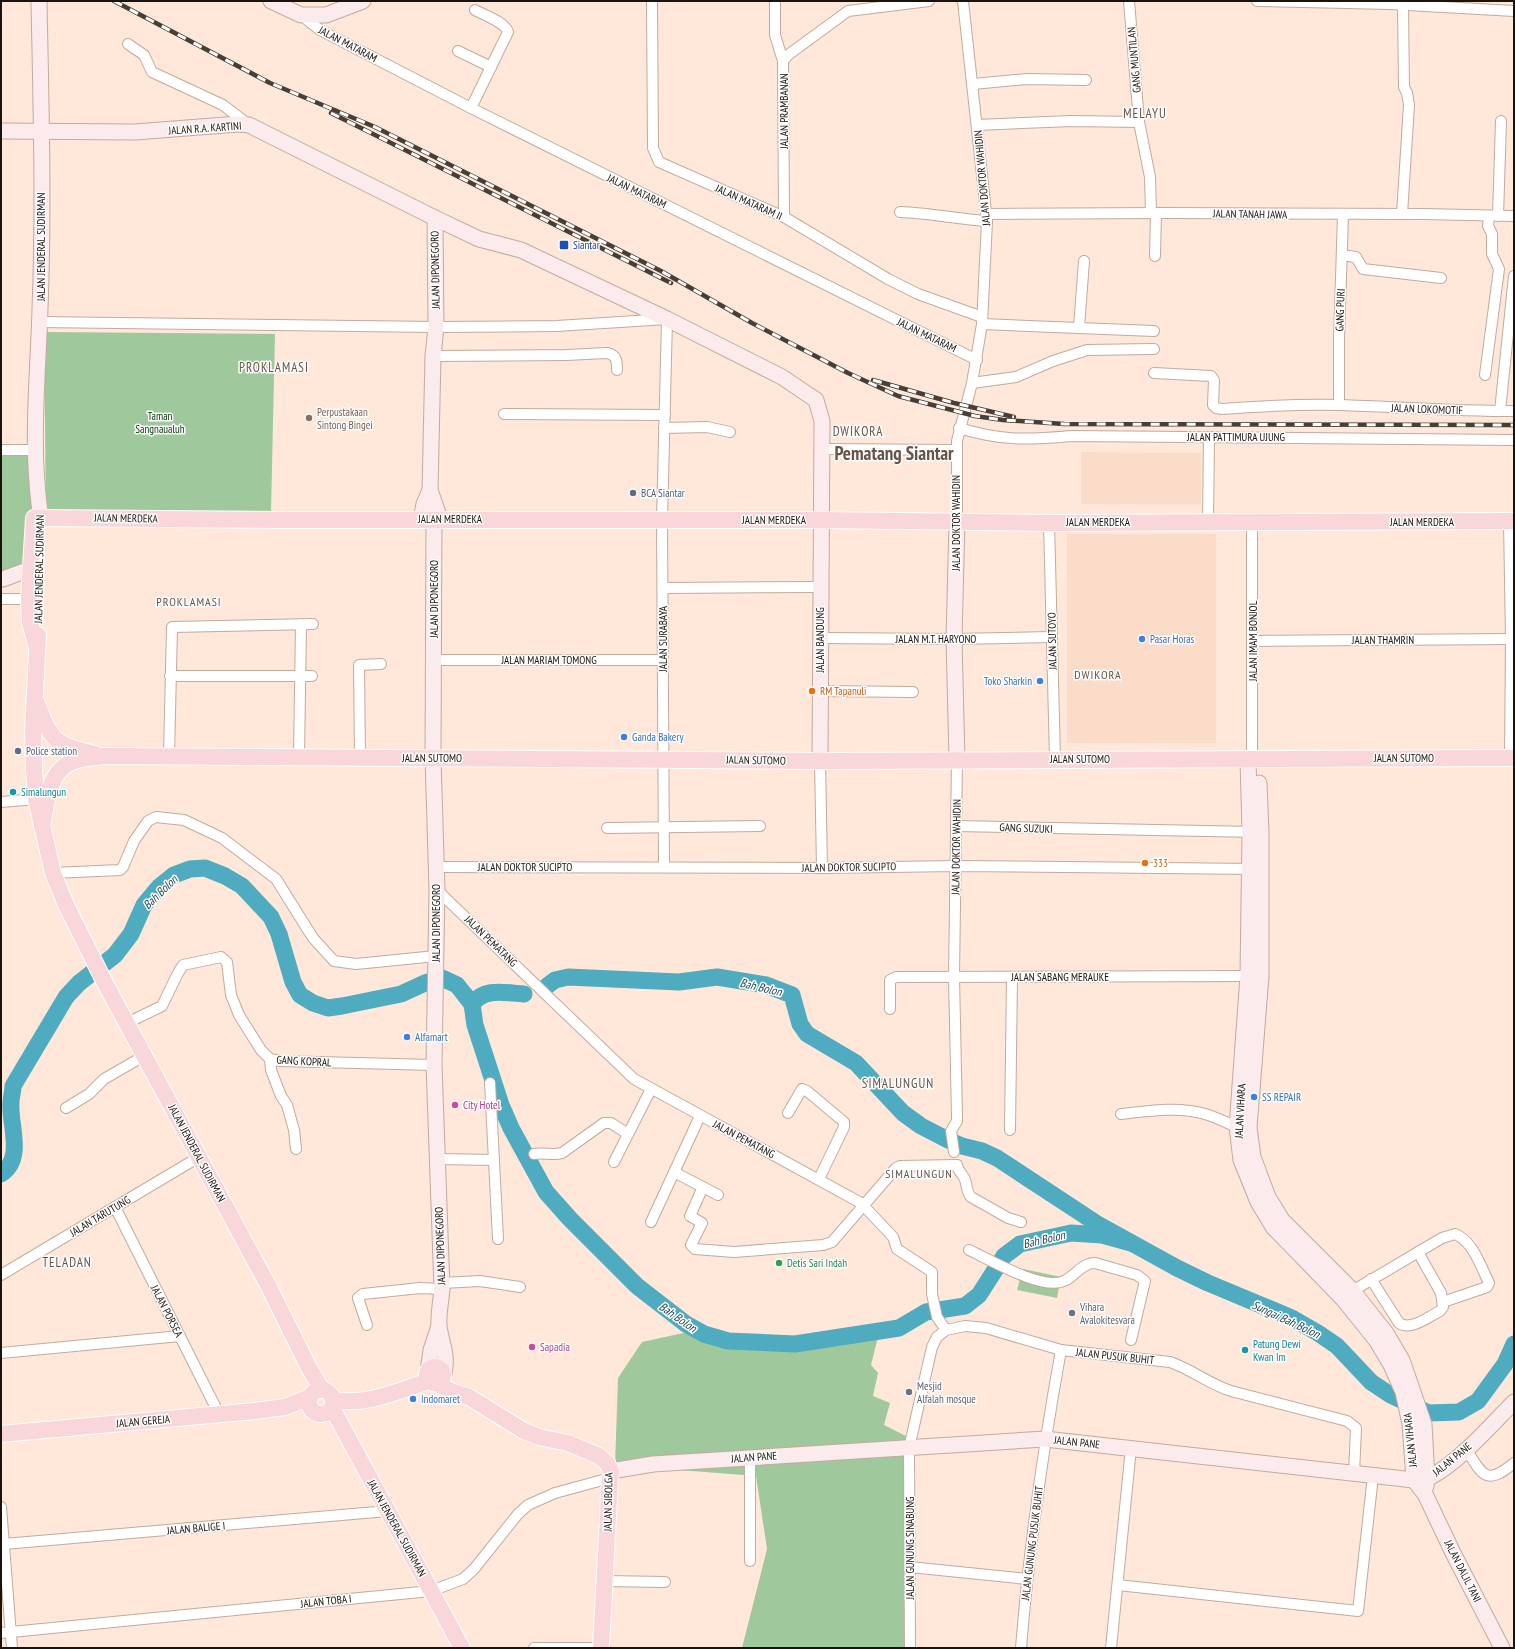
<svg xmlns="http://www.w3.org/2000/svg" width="1515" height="1649" viewBox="0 0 1515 1649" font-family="'PT Sans Narrow',sans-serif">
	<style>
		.built { fill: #fadcc9 }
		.green { fill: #9fc99c }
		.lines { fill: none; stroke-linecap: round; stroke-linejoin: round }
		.river { stroke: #4fabbf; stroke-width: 17 }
		.street-casing { stroke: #c1ab9d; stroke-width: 12 }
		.secondary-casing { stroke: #c1ab9d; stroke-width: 17 }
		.primary-casing { stroke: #fff; stroke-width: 18 }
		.street { stroke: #fff; stroke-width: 10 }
		.secondary { stroke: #fcebec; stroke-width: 15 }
		.primary { stroke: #f9d6d9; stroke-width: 16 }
		.rail-casing { stroke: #483e36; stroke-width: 4.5 }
		.rail { stroke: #fff; stroke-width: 3; stroke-dasharray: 9; stroke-linecap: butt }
		.transit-dot { fill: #1a4fb4; stroke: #fff; stroke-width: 1.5 }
		.education-dot { fill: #8d6e63; stroke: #fff; stroke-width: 1.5 }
		.service-dot { fill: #5c6f8a; stroke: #fff; stroke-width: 1.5 }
		.shop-dot { fill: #3f7fe0; stroke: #fff; stroke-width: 1.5 }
		.food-dot { fill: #e8710a; stroke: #fff; stroke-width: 1.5 }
		.culture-dot { fill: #0f9aa8; stroke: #fff; stroke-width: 1.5 }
		.hotel-dot { fill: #d1479c; stroke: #fff; stroke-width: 1.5 }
		.leisure-dot { fill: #2e9e5b; stroke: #fff; stroke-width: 1.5 }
		.worship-dot { fill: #6b7280; stroke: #fff; stroke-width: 1.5 }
		.labels { text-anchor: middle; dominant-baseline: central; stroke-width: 3; stroke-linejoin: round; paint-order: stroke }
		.street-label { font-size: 11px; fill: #1a130d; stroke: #fff }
		.transit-label { font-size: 11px; fill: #164399; stroke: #fff; text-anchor: start }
		.education-label { font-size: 11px; fill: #785e54; stroke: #fff; text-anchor: start }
		.park-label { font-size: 11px; fill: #003400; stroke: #fff }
		.service-label { font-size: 11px; fill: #4e5e75; stroke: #fff; text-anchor: start }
		.shop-label { font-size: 11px; fill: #366cbe; stroke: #fff; text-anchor: start }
		.food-label { font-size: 11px; fill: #c56008; stroke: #fff; text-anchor: start }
		.culture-label { font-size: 11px; fill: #0d838f; stroke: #fff; text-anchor: start }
		.hotel-label { font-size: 11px; fill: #b23c85; stroke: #fff; text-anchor: start }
		.leisure-label { font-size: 11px; fill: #27864d; stroke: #fff; text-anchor: start }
		.worship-label { font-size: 11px; fill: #5b616d; stroke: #fff; text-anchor: start }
		.neighbourhood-label { font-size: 12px; letter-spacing: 1px; fill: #675347; stroke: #fff }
		.water-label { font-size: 12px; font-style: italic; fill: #214a54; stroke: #fff }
		.quarter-label { font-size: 13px; letter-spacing: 1px; fill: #675347; stroke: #fff }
		.town-label { font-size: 19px; font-weight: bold; fill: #675347; stroke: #fff }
	</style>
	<rect width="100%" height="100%" fill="#ffe8d9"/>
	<g class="built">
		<path d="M1081,452L1201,453V504H1081Z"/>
		<rect x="1067" y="534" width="149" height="209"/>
	</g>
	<g class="green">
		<path d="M44,332L275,334L271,511L46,513Z"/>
		<rect x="1" y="456" width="30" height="122"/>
		<path d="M1023,1269L1061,1277L1057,1298L1017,1290Z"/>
		<path d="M688,1332L730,1346L790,1348L878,1337L871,1365L878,1373L873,1396L890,1403L884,1425L906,1436L905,1648H742L767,1549L756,1476L615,1465L618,1378L642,1342Z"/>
	</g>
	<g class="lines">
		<g class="river">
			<path d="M547,986L555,980L568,977L679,982L717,977L766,985L792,995L800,1024L807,1034L856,1063L903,1113L921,1126L948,1140L962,1146L982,1151L997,1158L1099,1225L1177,1268L1208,1283L1292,1318L1318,1333L1337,1346L1371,1382L1389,1394L1428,1413L1459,1412L1478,1401L1505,1364L1514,1344"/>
			<path d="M465,995L472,1004C485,987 505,993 524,994"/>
			<path d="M1,1174C25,1158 9,1125 11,1102C11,1097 13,1092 13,1086L66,997L79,983L115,955L131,934L144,905L159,887L174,875L190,869L205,868L225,876L242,886L271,917L279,934L293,982L300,995L313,1003L328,1008L342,1006L401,994L425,983L442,978L457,985L472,1004L475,1025L501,1105L511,1128L546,1192L570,1219L637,1286L686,1324L704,1334L728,1341L795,1344L899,1328L926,1312L965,1306L979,1295L1004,1256L1020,1244L1071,1233L1102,1235L1131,1243"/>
		</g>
		<g class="street-casing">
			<g id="street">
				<path d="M652,1L653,148L659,162L784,217L888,279L918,294L982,317"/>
				<path d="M775,1V35L783,61"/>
				<path d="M1129,1L1139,122L1150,177L1151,213"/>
				<path d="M1257,1L1390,4L1514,11"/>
				<path d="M301,15L320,30L471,108L977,360"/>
				<path d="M128,44L144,55L152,72L223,105L249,125"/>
				<path d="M458,51L491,67"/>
				<path d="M973,84L1027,79L1086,80"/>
				<path d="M471,108L508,32C505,22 484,15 475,10"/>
				<path d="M977,125L1072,121L1139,122"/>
				<path d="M900,212C930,213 957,219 987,221"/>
				<path d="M986,214L1164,213L1424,214L1514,216"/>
				<path d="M1402,214L1409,105L1407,93L1404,87L1403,4"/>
				<path d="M1498,216L1501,121"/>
				<path d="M784,217L783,61L788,55L848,11L929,1"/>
				<path d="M1342,255L1356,257L1363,269L1441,278"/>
				<path d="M1155,256L1156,213"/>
				<path d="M39,322L436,327L557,326L667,319L662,520L664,867"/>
				<path d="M982,324L1154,331"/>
				<path d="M1079,327L1084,261"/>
				<path d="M433,356L566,355L607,353C617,355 617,361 617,370"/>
				<path d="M1154,373L1211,376L1214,380L1213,405L1216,408L1222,409C1261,406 1301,404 1341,405C1398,407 1456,411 1514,411"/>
				<path d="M1485,375L1499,269L1492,254V234L1488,226L1489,216"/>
				<path d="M972,383L1016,377L1053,361L1087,350L1154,349"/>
				<path d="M1339,405V340L1343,215"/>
				<path d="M1500,411L1514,276"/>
				<path d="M504,414L665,415"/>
				<path d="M664,428L707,427L730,432"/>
				<path d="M959,428C1002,441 1026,440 1071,436L1514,440"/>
				<path d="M821,449L956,450"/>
				<path d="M1,450H36"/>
				<path d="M957,521V441L972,383L982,324L987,221L963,1"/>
				<path d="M1509,521L1511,639L1510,758"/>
				<path d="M1208,522L1209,437"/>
				<path d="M1252,522V760"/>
				<path d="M1049,523L1055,759"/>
				<path d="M663,588L820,587"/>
				<path d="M1,599H29"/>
				<path d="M820,638L954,639L1052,637"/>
				<path d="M1253,641L1514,639"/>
				<path d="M435,660H663"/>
				<path d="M170,676H312"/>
				<path d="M819,691L913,692"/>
				<path d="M169,756L172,627L313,624"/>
				<path d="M299,757L301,624"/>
				<path d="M360,757L359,665L381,664"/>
				<path d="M820,761L822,868"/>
				<path d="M1,802L36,799"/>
				<path d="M956,826L1256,832"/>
				<path d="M607,828L760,826"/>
				<path d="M436,867L822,868L956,866L1256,869"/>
				<path d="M53,873L120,870L123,867L134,841L148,821L156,817L184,820L222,838L276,879L313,938L334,961L356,964L436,956"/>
				<path d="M437,890L634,1079L861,1203L893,1237L897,1249L932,1272V1294L937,1317L946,1330"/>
				<path d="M890,1009V980L896,977L1253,976"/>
				<path d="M127,1023L162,1006L178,973L183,965L221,957L227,962L231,995L239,1015L261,1050L270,1059L280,1061L434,1065"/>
				<path d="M270,1059L271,1070L281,1096L287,1105L294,1130L296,1149"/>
				<path d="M490,1083L498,1239"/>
				<path d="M66,1108L89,1094L104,1079L144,1056"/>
				<path d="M788,1113L802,1089L807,1091L844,1122V1127L819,1179"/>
				<path d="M1121,1114C1148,1111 1178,1106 1205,1114C1216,1117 1227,1123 1237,1127"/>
				<path d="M1010,1130L1012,977"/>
				<path d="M954,1152L951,1131L957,1121V1117L954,977L957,760"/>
				<path d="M534,1154C544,1152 553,1156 562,1153L604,1123H611L628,1134"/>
				<path d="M437,1159L494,1160"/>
				<path d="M614,1162L651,1089"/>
				<path d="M674,1172L718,1195"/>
				<path d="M703,1187L690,1216L702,1223L691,1245L695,1249L734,1252L823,1245L832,1242L896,1168L900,1166L957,1165C958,1171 960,1171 963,1176C968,1182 965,1191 971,1197L1008,1218L1021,1222"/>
				<path d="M115,1207L219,1414"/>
				<path d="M651,1222L700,1116"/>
				<path d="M969,1250C989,1259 1042,1291 1064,1281C1075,1276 1082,1263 1095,1263L1137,1275L1145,1281L1131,1340"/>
				<path d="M1,1275L199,1157"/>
				<path d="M1371,1279L1399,1323C1411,1331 1428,1317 1440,1311L1443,1307L1441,1293L1418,1252"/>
				<path d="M442,1283L480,1281L520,1287"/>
				<path d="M1349,1293L1442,1238L1455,1234C1473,1241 1481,1267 1489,1283L1487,1287L1443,1302"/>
				<path d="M367,1325L358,1298L363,1294L420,1288L442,1289"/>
				<path d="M1,1353L180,1336"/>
				<path d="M1466,1449C1483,1476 1486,1486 1514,1463"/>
				<path d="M750,1457V1561"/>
				<path d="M1,1507L12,1648"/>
				<path d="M4,1544L388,1511"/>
				<path d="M910,1567L1027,1579"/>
				<path d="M604,1581L665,1582"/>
				<path d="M1118,1585L1358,1611L1373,1476"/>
				<path d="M1,1633L431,1591L463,1579L474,1569L518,1514L528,1505L555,1493L610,1478"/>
				<path d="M534,1648H605"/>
				<path d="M910,1648L909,1448L932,1347L937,1337L946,1330L965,1326L986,1328L1061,1350L1170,1362C1191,1369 1209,1384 1231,1391L1347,1421L1356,1428L1354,1474"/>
				<path d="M1021,1648C1029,1548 1043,1449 1061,1350"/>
				<path d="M1111,1648L1131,1448"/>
			</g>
		</g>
		<g class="secondary-casing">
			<g id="secondary">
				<path d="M39,1C41,104 44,207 40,309C38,378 30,449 41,518"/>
				<path d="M271,1L301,15H326L363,1"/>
				<path d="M1,131L135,132L238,124L249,125L435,218L479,239L521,250L667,319L782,377L816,400L822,421L820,761"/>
				<path d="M435,218L436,327L433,356L430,490L440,519"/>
				<path d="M421,519L424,504L430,490"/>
				<path d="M434,519L433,758L437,890L434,1065L442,1289C441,1301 438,1315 439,1327C442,1344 448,1356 444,1373"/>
				<path d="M957,521L954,639L957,760"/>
				<path d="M3,579L30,569"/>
				<path d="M1248,760L1250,832L1248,976L1237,1127L1241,1160L1258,1202L1273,1227L1343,1299L1376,1340L1391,1365L1403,1392L1410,1424L1414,1480L1425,1494L1453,1553L1502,1648"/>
				<path d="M1259,783L1261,832V976L1249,1128L1253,1157L1268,1197L1282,1220L1352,1290L1386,1333L1402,1360L1424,1424L1427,1478L1426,1486"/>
				<path d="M428,1371L431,1350L439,1326"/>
				<path d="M611,1471L653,1464L1045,1439L1414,1480C1420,1479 1427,1479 1432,1476C1460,1461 1491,1425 1514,1402"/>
			</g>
		</g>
		<g class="primary-casing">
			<g id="primary">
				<path d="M38,635L33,729L34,768L36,799L53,873L66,905L106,985L269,1287L308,1366L322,1390"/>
				<path d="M36,645L30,622L29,599L34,518L280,520H820L1049,523L1514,521"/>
				<path d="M37,703C51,742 56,745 95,754"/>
				<path d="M42,826C47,802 48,768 77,760C86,758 96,757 105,756L820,761L1514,758"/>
				<circle cx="435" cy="1375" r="8"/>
				<path d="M438,1384L453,1392L469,1397L524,1431L539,1437L568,1443L599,1456L607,1463L611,1471L610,1478L601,1648"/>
				<circle cx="321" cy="1402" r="12"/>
				<path d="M333,1400C367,1406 397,1391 429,1381"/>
				<path d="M332,1408L462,1648"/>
				<path d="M1,1434L255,1411L285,1407L310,1397"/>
			</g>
		</g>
		<use href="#street" class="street"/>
		<use href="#secondary" class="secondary"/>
		<use href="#primary" class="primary"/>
		<g class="rail-casing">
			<g id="rail">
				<path d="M114,1L270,83L375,127L661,271L752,323L848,373L898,396L975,416L1003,420L1064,424L1514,425"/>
				<path d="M331,113L671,283"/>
				<path d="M873,380L954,403L1014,417"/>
			</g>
		</g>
		<use href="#rail" class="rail"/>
	</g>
	<rect class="transit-dot" x="559" y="240" width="10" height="10" rx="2"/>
	<circle class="education-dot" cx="309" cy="418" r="4"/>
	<g class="service-dot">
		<circle cx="633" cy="493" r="4"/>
		<circle cx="18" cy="751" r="4"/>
	</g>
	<g class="shop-dot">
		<circle cx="1142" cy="639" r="4"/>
		<circle cx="1040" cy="681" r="4"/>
		<circle cx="624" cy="737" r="4"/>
		<circle cx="407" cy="1037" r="4"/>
		<circle cx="1254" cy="1097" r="4"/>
		<circle cx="413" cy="1399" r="4"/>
	</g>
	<g class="food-dot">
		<circle cx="812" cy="691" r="4"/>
		<circle cx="1145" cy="863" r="4"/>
	</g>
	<g class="culture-dot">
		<circle cx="13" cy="792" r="4"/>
		<circle cx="1245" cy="1350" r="4"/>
	</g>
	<g class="hotel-dot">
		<circle cx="455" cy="1105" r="4"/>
		<circle cx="532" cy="1347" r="4"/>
	</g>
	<circle class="leisure-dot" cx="779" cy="1263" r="4"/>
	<g class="worship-dot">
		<circle cx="1072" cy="1313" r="4"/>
		<circle cx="909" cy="1392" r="4"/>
	</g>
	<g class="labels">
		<g class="street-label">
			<text transform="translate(348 44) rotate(28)">JALAN MATARAM</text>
			<text transform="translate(1134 60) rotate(-95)">GANG MUNTILAN</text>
			<text transform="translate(784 111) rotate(-90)">JALAN PRAMBANAN</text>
			<text transform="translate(205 128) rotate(-4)">JALAN R.A. KARTINI</text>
			<text transform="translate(982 178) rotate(-95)">JALAN DOKTOR WAHIDIN</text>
			<text transform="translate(637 191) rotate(26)">JALAN MATARAM</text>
			<text transform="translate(749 202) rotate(24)">JALAN MATARAM II</text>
			<text transform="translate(1250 214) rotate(1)">JALAN TANAH JAWA</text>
			<text transform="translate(41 247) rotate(-90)">JALAN JENDERAL SUDIRMAN</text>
			<text transform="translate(435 270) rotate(-91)">JALAN DIPONEGORO</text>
			<text transform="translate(1340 310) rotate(-88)">GANG PURI</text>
			<text transform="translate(927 335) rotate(26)">JALAN MATARAM</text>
			<text transform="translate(1427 409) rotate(2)">JALAN LOKOMOTIF</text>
			<text x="1236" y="437">JALAN PATTIMURA UJUNG</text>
			<text transform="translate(126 518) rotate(1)">JALAN MERDEKA</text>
			<text x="450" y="519">JALAN MERDEKA</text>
			<text x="774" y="520">JALAN MERDEKA</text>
			<text x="1098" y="522">JALAN MERDEKA</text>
			<text x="1422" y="522">JALAN MERDEKA</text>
			<text transform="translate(956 523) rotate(-90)">JALAN DOKTOR WAHIDIN</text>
			<text transform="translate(39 569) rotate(-89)">JALAN JENDERAL SUDIRMAN</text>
			<text transform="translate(434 599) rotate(-90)">JALAN DIPONEGORO</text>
			<text transform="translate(663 639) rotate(-90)">JALAN SURABAYA</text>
			<text x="936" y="639">JALAN M.T. HARYONO</text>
			<text transform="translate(820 640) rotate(-90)">JALAN BANDUNG</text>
			<text x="1383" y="640">JALAN THAMRIN</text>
			<text transform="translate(1052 641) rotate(-91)">JALAN SUTOYO</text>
			<text transform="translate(1253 641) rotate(-90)">JALAN IMAM BONJOL</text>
			<text x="549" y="660">JALAN MARIAM TOMONG</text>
			<text x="432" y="758">JALAN SUTOMO</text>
			<text x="1404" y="758">JALAN SUTOMO</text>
			<text x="1080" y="759">JALAN SUTOMO</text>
			<text transform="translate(756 760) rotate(1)">JALAN SUTOMO</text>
			<text transform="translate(1026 828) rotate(2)">GANG SUZUKI</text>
			<text transform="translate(956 847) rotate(-89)">JALAN DOKTOR WAHIDIN</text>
			<text x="525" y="867">JALAN DOKTOR SUCIPTO</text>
			<text transform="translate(849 867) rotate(-1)">JALAN DOKTOR SUCIPTO</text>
			<text transform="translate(436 923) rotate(-90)">JALAN DIPONEGORO</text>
			<text transform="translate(491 941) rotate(44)">JALAN PEMATANG</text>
			<text x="1060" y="977">JALAN SABANG MERAUKE</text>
			<text transform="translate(304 1061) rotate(3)">GANG KOPRAL</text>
			<text transform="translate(1240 1111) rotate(-87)">JALAN VIHARA</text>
			<text transform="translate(744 1139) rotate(28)">JALAN PEMATANG</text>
			<text transform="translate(197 1153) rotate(62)">JALAN JENDERAL SUDIRMAN</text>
			<text transform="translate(100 1216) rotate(-31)">JALAN TARUTUNG</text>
			<text transform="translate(440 1246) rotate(-92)">JALAN DIPONEGORO</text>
			<text transform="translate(167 1311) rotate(63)">JALAN PORSEA</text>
			<text transform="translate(1115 1356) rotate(6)">JALAN PUSUK BUHIT</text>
			<text transform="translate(143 1421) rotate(-5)">JALAN GEREJA</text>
			<text transform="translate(1410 1440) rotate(-96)">JALAN VIHARA</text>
			<text transform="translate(1077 1442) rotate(6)">JALAN PANE</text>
			<text transform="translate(754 1457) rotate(-4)">JALAN PANE</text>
			<text transform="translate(1452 1459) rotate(-39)">JALAN PANE</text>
			<text transform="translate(608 1502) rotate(-89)">JALAN SIBOLGA</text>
			<text transform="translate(196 1528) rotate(-5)">JALAN BALIGE I</text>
			<text transform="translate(397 1528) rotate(61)">JALAN JENDERAL SUDIRMAN</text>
			<text transform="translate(1032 1543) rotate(-83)">JALAN GUNUNG PUSUK BUHIT</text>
			<text transform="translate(910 1548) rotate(-90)">JALAN GUNUNG SINABUNG</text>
			<text transform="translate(1463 1571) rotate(63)">JALAN DALIL TANI</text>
			<text transform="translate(326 1601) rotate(-6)">JALAN TOBA I</text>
		</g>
		<g class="transit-label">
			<text x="573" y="245">Siantar</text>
		</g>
		<g class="education-label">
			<text x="317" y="412">Perpustakaan<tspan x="317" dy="13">Sintong Bingei</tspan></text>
		</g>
		<g class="park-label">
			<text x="160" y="416">Taman<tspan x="160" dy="13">Sangnaualuh</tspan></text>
		</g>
		<g class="service-label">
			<text x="641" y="493">BCA Siantar</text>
			<text x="26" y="751">Police station</text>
		</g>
		<g class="shop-label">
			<text x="1150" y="639">Pasar Horas</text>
			<text x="1032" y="681" text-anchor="end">Toko Sharkin</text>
			<text x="632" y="737">Ganda Bakery</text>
			<text x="415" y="1037">Alfamart</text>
			<text x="1262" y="1097">SS REPAIR</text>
			<text x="421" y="1399">Indomaret</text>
		</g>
		<g class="food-label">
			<text x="820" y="691">RM Tapanuli</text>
			<text x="1153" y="863">333</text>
		</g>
		<g class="culture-label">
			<text x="21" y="792">Simalungun</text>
			<text x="1253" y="1344">Patung Dewi<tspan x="1253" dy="13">Kwan Im</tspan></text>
		</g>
		<g class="hotel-label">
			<text x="463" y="1105">City Hotel</text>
			<text x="540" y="1347">Sapadia</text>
		</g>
		<g class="leisure-label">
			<text x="787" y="1263">Detis Sari Indah</text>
		</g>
		<g class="worship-label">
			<text x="1080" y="1307">Vihara<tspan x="1080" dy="13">Avalokitesvara</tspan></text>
			<text x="917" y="1386">Mesjid<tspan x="917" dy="13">Alfalah mosque</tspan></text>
		</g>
		<g class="neighbourhood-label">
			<text x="189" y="601">PROKLAMASI</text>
			<text x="1098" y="674">DWIKORA</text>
			<text x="919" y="1173">SIMALUNGUN</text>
		</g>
		<g class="water-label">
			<text transform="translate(160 892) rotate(-44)">Bah Bolon</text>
			<text transform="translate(761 987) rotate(13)">Bah Bolon</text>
			<text transform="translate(1044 1239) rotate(-13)">Bah Bolon</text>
			<text transform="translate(678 1317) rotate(35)">Bah Bolon</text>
			<text transform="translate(1286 1319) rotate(25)">Sungai Bah Bolon</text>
		</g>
		<g class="quarter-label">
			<text x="1145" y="113">MELAYU</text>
			<text x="274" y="367">PROKLAMASI</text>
			<text x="858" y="431">DWIKORA</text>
			<text x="898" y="1083">SIMALUNGUN</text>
			<text x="67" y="1262">TELADAN</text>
		</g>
		<g class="town-label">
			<text x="894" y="453">Pematang Siantar</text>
		</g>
	</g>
	<rect width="1515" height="1649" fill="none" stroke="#1a130d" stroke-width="4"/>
</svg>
